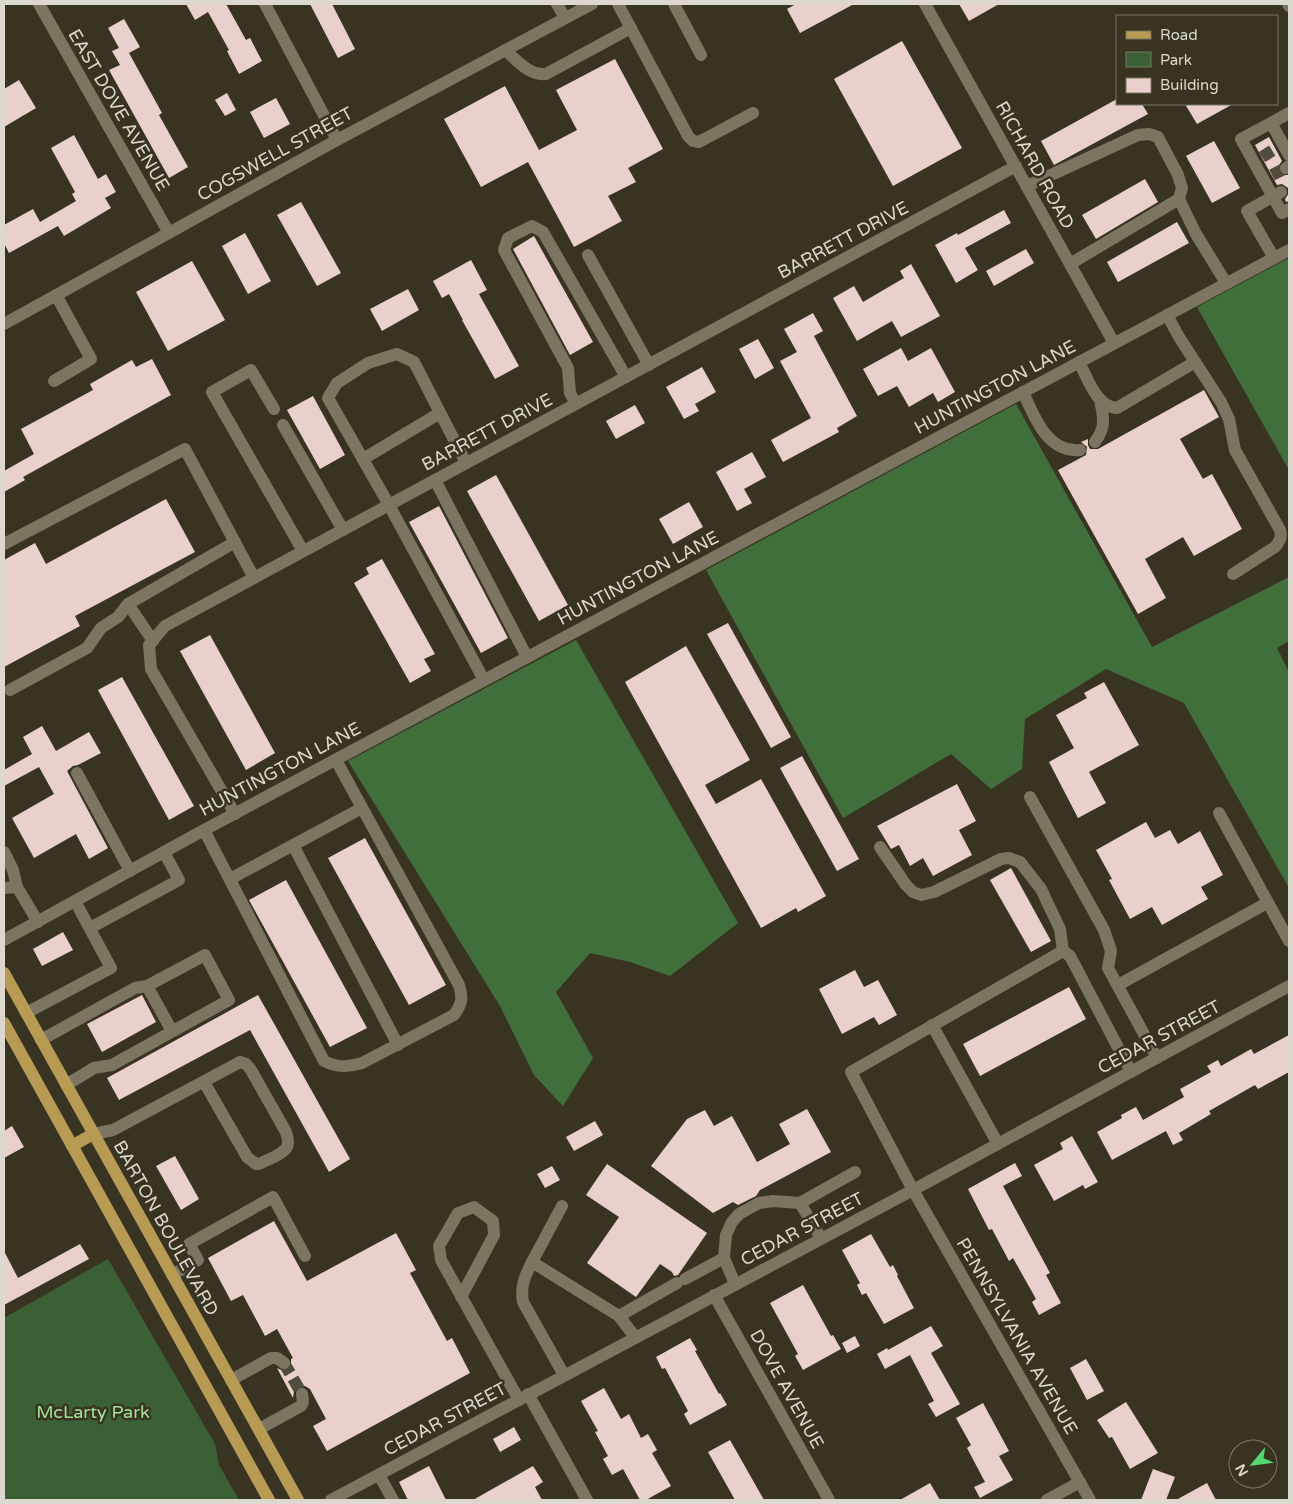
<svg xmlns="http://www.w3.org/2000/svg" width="1293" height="1504" viewBox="0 0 1293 1504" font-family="'Varela Round',sans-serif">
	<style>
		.green { fill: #3b6036 }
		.forest { fill: #416f3c }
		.building { fill: #ead0cc }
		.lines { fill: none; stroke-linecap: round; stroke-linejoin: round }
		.minor-tunnel { stroke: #514d3c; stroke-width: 12; stroke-dasharray: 12 6; stroke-linecap: butt }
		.minor { stroke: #7b7562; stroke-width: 12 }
		.major { stroke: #b79b55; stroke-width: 12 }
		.labels { text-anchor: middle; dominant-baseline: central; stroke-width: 5; stroke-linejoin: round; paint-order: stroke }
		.street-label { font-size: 18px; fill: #dcd8ce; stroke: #393422 }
		.park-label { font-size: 18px; fill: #9fe396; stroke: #393422 }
	</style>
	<rect width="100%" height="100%" fill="#393422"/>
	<path class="green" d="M108,1259L215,1444L219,1465L239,1500H4V1318Z"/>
	<g class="forest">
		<path d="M1289,258V470L1197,307Z"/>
		<path d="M1016,404L1152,647L1289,577V641L1277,648L1289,672V888L1184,703L1106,669L1025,719L1022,769L991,789L951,754L843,818L706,570Z"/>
		<path d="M576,640L738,923L670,976L630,962L590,953L556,992L593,1058L563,1106L534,1075L500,1006L348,761Z"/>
	</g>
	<g class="building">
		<path d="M186,4H226L246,40L250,38L262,61L239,74L227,51L229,50L208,12L195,20Z"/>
		<path d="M310,4H332L355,49L338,58Z"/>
		<path d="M796,4H854L800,33L787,9Z"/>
		<path d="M959,4H999L969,21Z"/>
		<path d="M124,19L140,47L129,53L162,113L159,115L188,167L169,178L109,70L120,65L112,51L119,48L108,28Z"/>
		<path d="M902,41L962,148L893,186L834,79Z"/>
		<path d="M615,59L663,149L628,168L636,182L608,196L622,221L574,247L528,162L481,187L444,119L505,86L539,150L577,130L556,90Z"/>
		<path d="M19,80L36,108L4,127V89Z"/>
		<path d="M227,93L236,110L225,116L215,100Z"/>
		<path d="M276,98L290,124L264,138L250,112Z"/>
		<path d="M1117,99V104H1142L1148,114L1054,165L1041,141Z"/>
		<path d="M1185,104H1233L1197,124Z"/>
		<path d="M74,135L98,179L106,174L116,192L105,198L111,208L64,236L58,226L9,253L4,243V225L33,209L40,222L76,201L72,194L75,192L51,148Z"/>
		<path d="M1269,137L1282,161L1279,165V172L1283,175H1289V201L1286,202L1285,199L1289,193L1288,188L1282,184L1277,185L1255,145Z"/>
		<path d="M1214,141L1240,188L1212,203L1186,156Z"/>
		<path d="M1145,179L1158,202L1096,239L1082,215Z"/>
		<path d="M301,202L341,273L317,286L277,215Z"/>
		<path d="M1004,210L1011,223L965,248L978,270L956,283L935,245L957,233L958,235Z"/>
		<path d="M1177,222L1189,243L1118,282L1107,262Z"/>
		<path d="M245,233L271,281L248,294L222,246Z"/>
		<path d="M534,236L593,342L570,355L513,249Z"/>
		<path d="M1026,249L1034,263L994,286L986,271Z"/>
		<path d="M471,260L487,290L479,294L519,366L495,379L462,320H463L449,294L442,298L433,281Z"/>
		<path d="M192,261L225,320L168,351L136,292Z"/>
		<path d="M911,264L940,316L901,337L892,321L857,341L833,298L854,286L863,302L904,278L900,271Z"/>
		<path d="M408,289L419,310L382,331L370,309Z"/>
		<path d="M813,313L823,331L814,336L857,416L837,428L839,432L783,462L771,440L811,418L780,361L797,352L784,329Z"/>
		<path d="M758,339L774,368L755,379L739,349Z"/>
		<path d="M901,348L908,361L931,348L955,392L938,402L933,393L909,407L897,386L878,396L863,369Z"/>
		<path d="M152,359L171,395L23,477L25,480L4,492V471L34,454L21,429L93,390L90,384L132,360L136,367Z"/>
		<path d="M702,367L716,392L695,404L699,411L684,419L666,387Z"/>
		<path d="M1204,390L1219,417L1180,439L1203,479L1212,474L1242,529L1194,556L1183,537L1145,559L1166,598L1138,614L1058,470L1086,455L1087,447L1081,442L1088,439V445L1090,449H1098Z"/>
		<path d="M313,396L345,455L320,469L287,410Z"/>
		<path d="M635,405L645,423L616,439L606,421Z"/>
		<path d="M752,452L766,477L744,489L752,503L737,511L716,472Z"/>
		<path d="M496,475L568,605L539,621L467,491Z"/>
		<path d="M166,499L195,552L75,616L80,626L4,667V560L35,543L46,564Z"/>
		<path d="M689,502L703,527L673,544L659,519Z"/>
		<path d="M439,506L508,638L481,653L409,522Z"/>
		<path d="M382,559L435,654L424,659L431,671L410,683L354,583L369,574L366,568Z"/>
		<path d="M728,623L791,737L771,748L707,634Z"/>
		<path d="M210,635L275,753L246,770L180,651Z"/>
		<path d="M686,646L750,760L705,785L716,804L761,779L826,896L798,912L796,908L761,928L625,682Z"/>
		<path d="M122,677L194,806L169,820L98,690Z"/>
		<path d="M1104,682L1139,745L1089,772L1106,803L1078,818L1049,762L1074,748L1056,715L1087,698L1084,693Z"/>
		<path d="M42,726L56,751L89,732L101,753L78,765L73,766L67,771L108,848L89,859L76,834L34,858L12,818L54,794L39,767L4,786V770L32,754L23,737Z"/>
		<path d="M802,756L859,859L837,871L780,768Z"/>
		<path d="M957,784L976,821L959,830L972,855L933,876L923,858L910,866L899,845L891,849L877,826Z"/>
		<path d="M1146,822L1155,838L1170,830L1178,844L1200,831L1223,875L1201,887L1208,899L1162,925L1152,907L1130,919L1109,880L1112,879L1096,850Z"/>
		<path d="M365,838L446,985L409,1005L328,858Z"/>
		<path d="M1011,868L1051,941L1031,952L990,880Z"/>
		<path d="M286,880L367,1028L330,1047L249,900Z"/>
		<path d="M63,932L73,950L42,966L33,949Z"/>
		<path d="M855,970L864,987L878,980L897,1015L879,1025L874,1017L842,1034L819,989Z"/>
		<path d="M1069,987L1086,1019L980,1076L963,1044Z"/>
		<path d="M142,995L156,1022L102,1052L87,1024Z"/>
		<path d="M258,995L350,1159L329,1172L250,1030L119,1100L107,1078Z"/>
		<path d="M1289,1035V1072L1258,1089L1255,1085L1209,1111L1211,1114L1179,1133L1183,1140L1173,1145L1166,1131L1112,1160L1097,1132L1122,1118L1121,1115L1136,1107L1143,1120L1184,1097L1180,1089L1211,1072L1207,1066L1218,1060L1221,1066L1251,1049L1254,1054Z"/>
		<path d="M807,1109L831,1152L760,1190L756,1196L738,1205L733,1202L713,1213L651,1166L687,1119L705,1110L714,1126L732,1116L757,1162L790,1144L779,1124Z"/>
		<path d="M595,1121L603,1135L574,1151L566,1137Z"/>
		<path d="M12,1126L24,1147L4,1158V1131Z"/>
		<path d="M1072,1136L1098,1182L1085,1189L1083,1185L1054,1201L1034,1165L1063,1149L1060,1143Z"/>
		<path d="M175,1156L199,1199L181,1210L156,1166Z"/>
		<path d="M1015,1163L1022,1176L1003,1186L1050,1273L1046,1275L1061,1303L1039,1315L1032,1302L1036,1299L1013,1258L1009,1261L992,1229L989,1230L968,1189Z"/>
		<path d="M607,1164L707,1233L678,1275L674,1276L672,1272L660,1264L636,1297L587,1263L619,1217L586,1195Z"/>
		<path d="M552,1166L560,1180L545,1188L537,1174Z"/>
		<path d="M274,1221L307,1281L396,1233L416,1270L410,1273L447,1341L452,1338L470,1373L327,1451L313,1426L326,1419L310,1389L305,1386L298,1387L294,1391L293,1398L277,1368L283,1371L288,1370L291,1367V1359L293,1358L277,1329L265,1336L243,1295L231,1301L208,1258Z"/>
		<path d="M871,1234L890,1267L893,1265L898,1275L897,1276L914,1308L884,1324L866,1293L862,1295L857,1285L860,1283L842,1250Z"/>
		<path d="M80,1244L89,1259L4,1305V1251L18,1278Z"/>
		<path d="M803,1285L831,1336L833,1335L841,1349L803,1370L795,1356L798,1354L770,1303Z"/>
		<path d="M931,1326L943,1346L931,1353L960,1404L936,1417L928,1404L934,1401L910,1355L885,1369L877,1354L887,1348L888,1350Z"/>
		<path d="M855,1336L860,1346L847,1353L842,1343Z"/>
		<path d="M690,1338L697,1350L695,1351L719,1394L720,1393L727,1405L690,1425L684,1414L688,1411L665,1368L662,1369L656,1357Z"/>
		<path d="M1086,1359L1104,1391L1087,1400L1070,1368Z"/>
		<path d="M604,1388L621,1419L629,1414L641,1438L648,1434L657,1450L652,1453L671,1486L646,1500H640L623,1469L612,1475L603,1459L608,1456L595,1432L598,1431L581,1401Z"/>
		<path d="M1126,1402L1158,1453L1130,1469L1112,1437L1109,1438L1097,1420Z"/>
		<path d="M983,1403L1009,1451L999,1456L1013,1480L980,1498L974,1487L985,1482L967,1448L971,1445L956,1418Z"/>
		<path d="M514,1427L521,1440L500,1452L493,1439Z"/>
		<path d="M730,1440L764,1500H735L708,1452Z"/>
		<path d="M429,1466L446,1500H408L399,1482Z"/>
		<path d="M533,1466L543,1482L535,1487L542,1500H473Z"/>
		<path d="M1153,1469L1175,1477L1166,1500H1141Z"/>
		<path d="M930,1483L940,1500H900Z"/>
		<path d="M1207,1483L1216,1500H1176Z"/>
	</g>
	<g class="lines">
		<g class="minor-tunnel">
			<path d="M1262,157L1275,149"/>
			<path d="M1272,175L1286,168"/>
			<path d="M284,1363L302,1394"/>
		</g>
		<g class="minor">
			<path d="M39,4L169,233"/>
			<path d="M265,4L337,140"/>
			<path d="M557,4L565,18"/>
			<path d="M618,4L688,136L693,141L699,142L753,113"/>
			<path d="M674,4L701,55"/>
			<path d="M925,4L1114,343"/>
			<path d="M1288,4L1289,6"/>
			<path d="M505,50C517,60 529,76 546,74L631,28"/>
			<path d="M1271,123L1289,113"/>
			<path d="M1289,155L1271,123L1241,139L1282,213L1289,209"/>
			<path d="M1286,168L1289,166"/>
			<path d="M1027,186L1138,135L1149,134L1158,137L1178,175L1182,188L1179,199L1070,264"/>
			<path d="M1179,199L1196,234L1226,283"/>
			<path d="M588,255L649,365"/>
			<path d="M1274,258L1247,211L1281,192"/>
			<path d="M1167,315L1179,337L1221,402L1229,419L1235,450L1280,530C1282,537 1280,541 1275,547L1233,574"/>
			<path d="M4,324L337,140L592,4"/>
			<path d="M1079,362C1087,377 1097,408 1117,408L1195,362"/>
			<path d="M54,381L91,359L56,295"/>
			<path d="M1023,392C1034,416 1047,453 1080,450"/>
			<path d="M576,404L570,393L568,368L504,250L508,238L532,226L543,232L626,377"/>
			<path d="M274,409L251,370L212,392L303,551"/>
			<path d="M283,425L343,530"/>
			<path d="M1095,442C1107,425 1103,418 1100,399"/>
			<path d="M363,459L440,413"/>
			<path d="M466,463L414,362L397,354L368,363L337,383L328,398L389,505L484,680"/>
			<path d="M435,480L527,657"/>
			<path d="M4,544L185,449L254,578"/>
			<path d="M128,604L153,641"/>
			<path d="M10,690L87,648L101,628L118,617L128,604L235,542"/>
			<path d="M77,773L130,871"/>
			<path d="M1030,797L1104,930L1111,951L1108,968L1157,1058"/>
			<path d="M1219,813L1289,941"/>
			<path d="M235,814L151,669L149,645L165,626L1016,166"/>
			<path d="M204,830L324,1061C338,1068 347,1067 362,1063L454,1015C462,1004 463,998 459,985L336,760"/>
			<path d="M293,845L398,1045"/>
			<path d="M880,847L906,885L913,892L921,895L934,892L1001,859L1009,858L1020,862L1041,889L1060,929L1063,951"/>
			<path d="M4,852L13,870L17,887L38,922"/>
			<path d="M230,879L362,808"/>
			<path d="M4,888L17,887"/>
			<path d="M90,928L179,880L164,852"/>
			<path d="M4,940L204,830L1289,250"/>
			<path d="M1118,985L1267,903"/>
			<path d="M147,986L172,1031"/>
			<path d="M26,1013L111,968L75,901"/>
			<path d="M932,1025L998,1144"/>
			<path d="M41,1040L135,988L147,986L205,955L229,1000L112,1065L94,1068L66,1085"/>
			<path d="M93,1134L113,1130L240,1062L246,1064L251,1070L286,1132C291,1147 287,1150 274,1157C269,1159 264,1162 259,1164H256L247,1157L204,1082"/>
			<path d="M800,1203L821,1238"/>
			<path d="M532,1262L562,1206"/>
			<path d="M172,1275L198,1260L189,1244L273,1197L305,1256"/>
			<path d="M685,1279L724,1258"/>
			<path d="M735,1284L724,1258L726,1235L732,1222L739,1214L759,1203L773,1201L800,1203L855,1172"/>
			<path d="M714,1295L829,1500"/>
			<path d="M461,1297L494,1235L493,1221L474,1207L458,1213L439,1246L441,1260L519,1400"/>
			<path d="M619,1316L677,1283"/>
			<path d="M564,1375L523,1302C520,1286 525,1276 532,1262L619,1316L635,1337"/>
			<path d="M231,1380L271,1358H277L284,1363"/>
			<path d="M528,1394L587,1500"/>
			<path d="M259,1429L301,1406L303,1402L302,1394"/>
			<path d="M379,1475L393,1500"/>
			<path d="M331,1500L913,1190L1289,986"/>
			<path d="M1047,1500L1080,1482"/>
			<path d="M1090,1500L913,1190L851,1072L1063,951L1070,956L1131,1072"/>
		</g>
		<g class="major">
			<path d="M4,973L298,1500"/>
			<path d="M4,1023L269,1500"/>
			<path d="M72,1146L93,1134"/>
		</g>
	</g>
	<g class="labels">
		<g class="street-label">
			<text transform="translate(119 110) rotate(60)">EAST DOVE AVENUE</text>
			<text transform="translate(275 154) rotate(-29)">COGSWELL STREET</text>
			<text transform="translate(1035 165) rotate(61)">RICHARD ROAD</text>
			<text transform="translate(843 240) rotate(-28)">BARRETT DRIVE</text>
			<text transform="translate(995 387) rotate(-28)">HUNTINGTON LANE</text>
			<text transform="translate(487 432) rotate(-28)">BARRETT DRIVE</text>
			<text transform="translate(638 578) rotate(-28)">HUNTINGTON LANE</text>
			<text transform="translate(280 769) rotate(-28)">HUNTINGTON LANE</text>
			<text transform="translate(1159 1037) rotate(-28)">CEDAR STREET</text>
			<text transform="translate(166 1228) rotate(61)">BARTON BOULEVARD</text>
			<text transform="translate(802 1229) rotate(-28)">CEDAR STREET</text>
			<text transform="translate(1017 1336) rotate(60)">PENNSYLVANIA AVENUE</text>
			<text transform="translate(787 1389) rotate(61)">DOVE AVENUE</text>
			<text transform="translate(445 1419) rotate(-28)">CEDAR STREET</text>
		</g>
		<g class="park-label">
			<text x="93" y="1412">McLarty Park</text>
		</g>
	</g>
	<rect width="1293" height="1504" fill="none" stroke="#dcd8ce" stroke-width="10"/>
	<rect x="1116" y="15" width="162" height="90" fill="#393422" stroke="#7a7667"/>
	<rect x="1126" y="31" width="25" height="8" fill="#b79b55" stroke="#7a7667"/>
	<text x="1160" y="40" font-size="15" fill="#dcd8ce">Road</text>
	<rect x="1126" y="52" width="25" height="15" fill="#3b6036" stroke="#7a7667"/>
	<text x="1160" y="65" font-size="15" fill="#dcd8ce">Park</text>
	<rect x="1126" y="78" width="25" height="15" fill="#ead0cc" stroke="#7a7667"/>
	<text x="1160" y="90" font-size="15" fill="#dcd8ce">Building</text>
	<g transform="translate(1253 1464) rotate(241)"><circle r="24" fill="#393422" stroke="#7a7667"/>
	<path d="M0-4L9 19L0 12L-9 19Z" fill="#55d671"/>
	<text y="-8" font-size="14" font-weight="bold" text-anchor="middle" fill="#dcd8ce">N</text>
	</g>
</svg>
